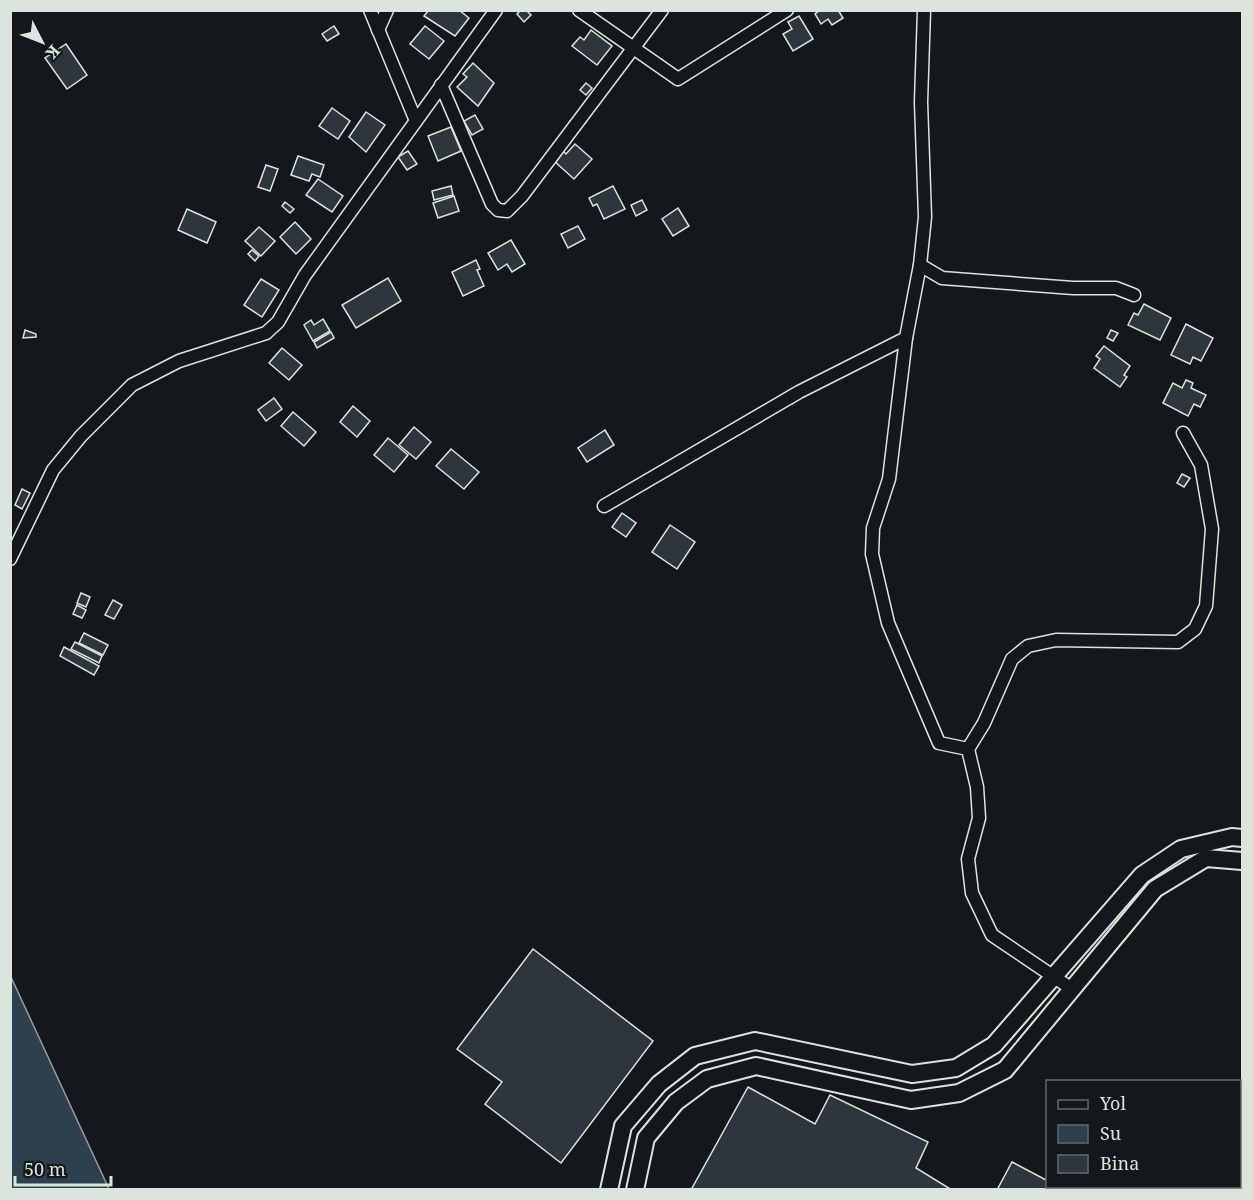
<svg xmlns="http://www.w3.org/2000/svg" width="1253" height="1200" viewBox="0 0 1253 1200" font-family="'Noto Serif',serif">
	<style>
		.water { fill: #2f3f4d; stroke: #939e99; stroke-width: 1.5 }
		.building { fill: #2c363c; stroke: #d8e6dc; stroke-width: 1.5 }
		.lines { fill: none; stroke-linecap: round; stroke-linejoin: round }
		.street-casing { stroke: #d8e6dc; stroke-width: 15 }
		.secondary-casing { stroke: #d8e6dc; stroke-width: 20 }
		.street { stroke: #14181c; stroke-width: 12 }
		.secondary { stroke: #14181c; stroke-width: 16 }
	</style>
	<rect width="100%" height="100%" fill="#14181c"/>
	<path class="water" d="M11,977L109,1189H11Z"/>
	<g class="building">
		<path d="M429,10H459L469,18L455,36L424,16Z"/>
		<path d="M521,10H526L531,15L524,22L517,14Z"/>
		<path d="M820,10H838L843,18L832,25L828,19L821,24L815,14Z"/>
		<path d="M799,16L813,39L793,51L783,34L792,29L788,22Z"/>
		<path d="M334,26L339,34L327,41L322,34Z"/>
		<path d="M425,26L444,41L429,59L410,44Z"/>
		<path d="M591,30L612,46L597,65L572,46L580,37L584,40Z"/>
		<path d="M66,44L87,75L67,89L45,58Z"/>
		<path d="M473,63L494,83L478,106L457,87L467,77L463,74Z"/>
		<path d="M586,83L592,88L586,95L580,90Z"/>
		<path d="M332,108L350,121L338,139L319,126Z"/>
		<path d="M366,112L385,125L366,152L349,137Z"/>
		<path d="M475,115L483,129L472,135L464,121Z"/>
		<path d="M451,127L461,151L438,161L428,136Z"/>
		<path d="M575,144L592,159L574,179L553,160L562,150L566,154Z"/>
		<path d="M408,151L417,164L407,170L398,157Z"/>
		<path d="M298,156L324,165L320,177L312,174L309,181L291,175Z"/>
		<path d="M266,165L278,169L270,191L258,187Z"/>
		<path d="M318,179L343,196L332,212L306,195Z"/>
		<path d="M451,186L453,195L434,200L432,191Z"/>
		<path d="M613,186L625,209L604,219L597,204L593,206L589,198Z"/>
		<path d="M454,196L459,211L438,218L433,203Z"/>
		<path d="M642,200L647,210L636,216L631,205Z"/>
		<path d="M285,202L294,209L290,213L282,206Z"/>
		<path d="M678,208L689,226L673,236L662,219Z"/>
		<path d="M187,209L216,222L207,243L178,230Z"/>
		<path d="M295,222L311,239L296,254L280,237Z"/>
		<path d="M578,226L585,239L568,248L561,234Z"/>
		<path d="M259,227L275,241L261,256L245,241Z"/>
		<path d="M511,240L525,264L512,272L507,264L498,270L488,253Z"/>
		<path d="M252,250L259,256L255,261L248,254Z"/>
		<path d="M476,260L480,269L477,270L484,286L463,296L452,272Z"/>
		<path d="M388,278L401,301L356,328L342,305Z"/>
		<path d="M261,279L279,290L262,317L244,305Z"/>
		<path d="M1144,304L1171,318L1160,340L1128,325L1134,313L1138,315Z"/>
		<path d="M323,319L330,331L313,341L304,325L311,320L314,325Z"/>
		<path d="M1186,324L1213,338L1201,361L1193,357L1190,364L1171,355Z"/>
		<path d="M25,330L36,334V337L23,338Z"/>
		<path d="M1111,330L1118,333L1113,341L1107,338Z"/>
		<path d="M331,332L334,338L317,348L314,342Z"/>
		<path d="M1104,346L1130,366L1124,375L1127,377L1120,387L1094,368L1100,359L1096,356Z"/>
		<path d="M282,348L302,365L289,380L269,363Z"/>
		<path d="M1186,380L1193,383L1191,388L1206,395L1200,407L1194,404L1188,416L1163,403L1173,383L1182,388Z"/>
		<path d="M274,398L282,409L266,421L258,410Z"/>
		<path d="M353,406L370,421L357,437L340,422Z"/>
		<path d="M293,412L316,432L304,446L281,426Z"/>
		<path d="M414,427L431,442L416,459L399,445Z"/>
		<path d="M605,430L614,445L587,462L578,448Z"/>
		<path d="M388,438L408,455L394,472L374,455Z"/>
		<path d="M451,449L479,472L464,489L436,466Z"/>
		<path d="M1182,474L1190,478L1184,487L1177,483Z"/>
		<path d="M22,489L30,493L22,509L15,505Z"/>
		<path d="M622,513L636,523L626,537L612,527Z"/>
		<path d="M670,525L695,542L677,569L652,552Z"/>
		<path d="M81,593L90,597L86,607L77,603Z"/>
		<path d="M113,600L122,605L114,619L105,615Z"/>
		<path d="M77,605L86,610L82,618L73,614Z"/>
		<path d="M84,633L108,645L103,655L79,643Z"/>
		<path d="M75,642L102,656L99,663L71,649Z"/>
		<path d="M64,647L99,666L94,675L60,656Z"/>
		<path d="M533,949L653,1041L561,1163L485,1104L502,1082L457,1049Z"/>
		<path d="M748,1087L815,1124L830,1095L928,1142L916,1168L952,1190H691Z"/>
		<path d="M1012,1162L1048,1181V1186L1063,1190H997Z"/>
		<path d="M1072,1186H1175L1181,1190H1078Z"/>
	</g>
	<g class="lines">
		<g class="street-casing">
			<g id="street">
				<path d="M370,10L416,121"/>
				<path d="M579,10L678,79L787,10"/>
				<path d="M378,30L387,10"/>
				<path d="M441,85L492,204L498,210L507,211L522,196L662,10"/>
				<path d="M920,265L942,278L1073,288H1116L1134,295"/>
				<path d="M906,338L889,479L873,528L872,554L888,623L939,743L968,749L977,787L979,818L968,859L972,893L992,935L1072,989"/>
				<path d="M604,506L799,392L906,338L920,265L925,217L921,102L924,10"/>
				<path d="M10,559L53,470L81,436L132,385L179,361L266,333L278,322L305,275L496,10"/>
				<path d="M968,749L984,723L1012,659L1028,646L1056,640L1178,642L1195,629L1206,606L1212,529L1201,465L1183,433"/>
			</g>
		</g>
		<g class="secondary-casing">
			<g id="secondary">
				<path d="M609,1190L623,1126L659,1084L695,1056L755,1041L912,1074L956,1068L994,1045L1142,875L1181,849L1232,837L1242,838"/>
				<path d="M635,1190L646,1138L676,1102L707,1079L756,1066L911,1100L959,1093L1005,1070L1155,889L1206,858L1242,861"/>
			</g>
		</g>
		<use href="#street" class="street"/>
		<use href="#secondary" class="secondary"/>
	</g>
	<rect width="1253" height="1200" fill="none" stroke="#d8e6dc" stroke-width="24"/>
	<rect x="1046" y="1080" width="195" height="108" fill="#14181c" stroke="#626a69" stroke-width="1.5"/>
	<rect x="1058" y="1100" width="30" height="9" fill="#14181c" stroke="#626a69" stroke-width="1.5"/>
	<text x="1100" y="1110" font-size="18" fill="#d8e6dc">Yol</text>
	<rect x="1058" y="1125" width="30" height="18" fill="#2f3f4d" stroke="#626a69" stroke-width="1.5"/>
	<text x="1100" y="1140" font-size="18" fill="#d8e6dc">Su</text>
	<rect x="1058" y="1155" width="30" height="18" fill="#2c363c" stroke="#626a69" stroke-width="1.5"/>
	<text x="1100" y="1170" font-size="18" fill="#d8e6dc">Bina</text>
	<g transform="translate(42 42) rotate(132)" stroke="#14181c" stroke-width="4.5" paint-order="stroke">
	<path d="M0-4.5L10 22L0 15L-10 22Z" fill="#d8e6dc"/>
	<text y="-9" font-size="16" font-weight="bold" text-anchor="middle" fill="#d8e6dc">K</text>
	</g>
	<path d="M15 1176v9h96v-9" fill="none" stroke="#d8e6dc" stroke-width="3"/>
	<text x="24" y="1176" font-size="18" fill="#d8e6dc" stroke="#14181c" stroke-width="4.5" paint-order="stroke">50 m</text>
</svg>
